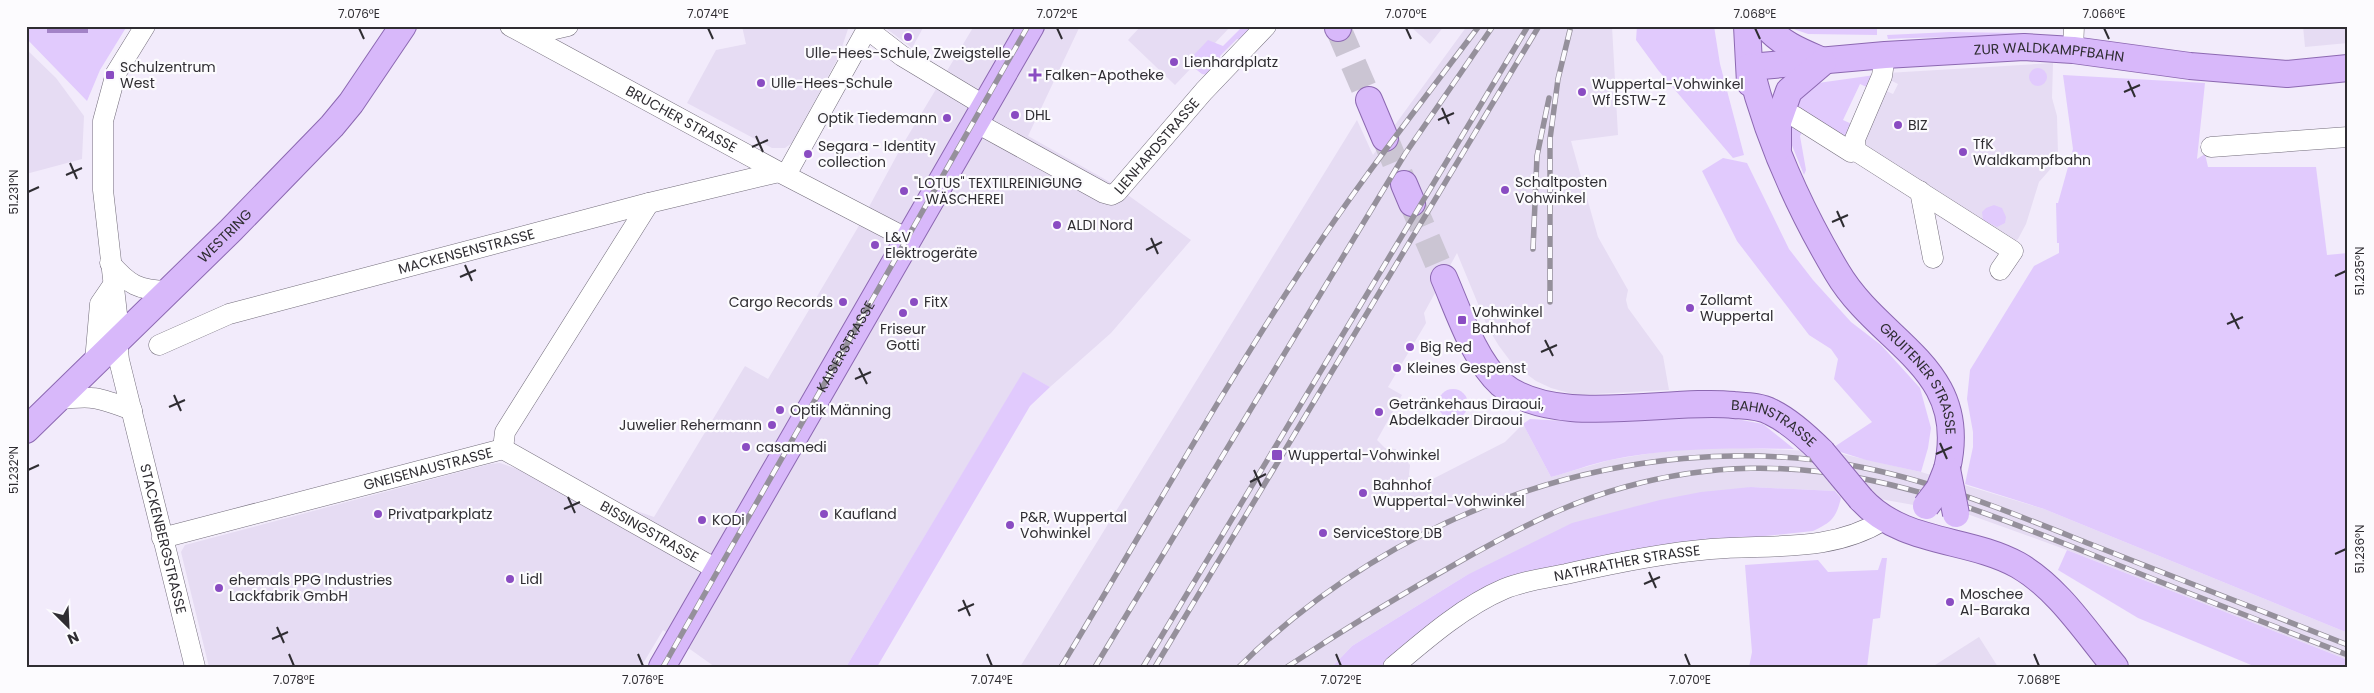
<svg xmlns="http://www.w3.org/2000/svg" width="2374" height="693" viewBox="0 0 2374 693" font-family="Poppins,sans-serif">
	<style>
		.built { fill: #e6dcf3 }
		.green { fill: #e1cafd }
		.water { fill: #a383c7 }
		.lines { fill: none; stroke-linecap: round; stroke-linejoin: round }
		.major-tunnel { stroke: #cbc5d3; stroke-width: 26; stroke-dasharray: 26 13; stroke-linecap: butt }
		.minor-casing { stroke: #736d7b; stroke-width: 21 }
		.major-casing { stroke: #8c68b1; stroke-width: 28 }
		.minor { stroke: #fff; stroke-width: 20 }
		.major { stroke: #d8b8fa; stroke-width: 26 }
		.rail-casing { stroke: #95909b; stroke-width: 5.5 }
		.rail { stroke: #fcfbfe; stroke-width: 4; stroke-dasharray: 11; stroke-linecap: butt }
		.major-bridge-casing { stroke: #8c68b1; stroke-width: 28; stroke-linecap: butt }
		.major-bridge { stroke: #d8b8fa; stroke-width: 26 }
		.ticks { fill: none; stroke: #2f2d32; stroke-width: 2 }
		.poi-dot { fill: #8a4cc2; stroke: #fcfbfe; stroke-width: 2 }
		.labels { text-anchor: middle; dominant-baseline: central; stroke-width: 4.5; stroke-linejoin: round; paint-order: stroke }
		.poi-label { font-size: 14px; fill: #2f2d32; stroke: #fcfbfe; text-anchor: start }
		.street-label { font-size: 14px; fill: #2f2d32; stroke: #fcfbfe }
		.neatline { fill: none; stroke: #2f2d32; stroke-width: 2 }
		.ticks-label { font-size: 12px; text-anchor: middle; fill: #2f2d32 }
	</style>
	<rect width="100%" height="100%" fill="#f2ebfb"/>
	<g class="built">
		<path d="M742,26H849L839,56L792,143L785,148H772L687,103L716,50L746,44Z"/>
		<path d="M883,26H924L912,48Z"/>
		<path d="M974,26H1080L1028,136L1108,181L1191,240L1111,333L1050,387L1023,373L846,667H715L663,630L641,667H209L181,552L185,545L490,464L500,463L654,517L745,366L768,379L857,229L903,144Z"/>
		<path d="M1141,26H1231L1175,85L1128,40Z"/>
		<path d="M1410,26H1444L1430,44Z"/>
		<path d="M1467,26H1612L1618,135L1571,141L1598,237L1628,290L1626,300L1628,308L1663,356L1669,390L1576,395L1551,388L1536,381L1511,362L1499,346L1488,328L1457,253L1424,313L1426,323L1388,387L1402,395L1377,440L1385,448L1396,449L1410,465L1409,475L1417,487L1505,442L1523,424L1551,477L1610,460L1664,451L1721,447L1833,452L1921,472L2044,509L2348,633V660L2067,550L1970,515L1835,491L1751,487L1467,575L1352,646L1332,667H1020L1357,120L1373,155Z"/>
		<path d="M2303,26H2348V43L2305,47Z"/>
		<path d="M26,49L56,78L84,116L82,159L26,174Z"/>
		<path d="M2053,63L2052,98L2057,116L2058,154L2054,165L2039,182L2026,224L2018,239L2013,243L1864,150L1862,133L1882,89L1893,94L1898,84L1886,78L1887,73Z"/>
		<path d="M1979,637L1998,667H1932Z"/>
	</g>
	<g class="green">
		<path d="M26,26H127L100,70L87,101L26,38Z"/>
		<path d="M1243,26H1254L1241,40L1237,39L1220,56L1221,61L1208,75L1202,74L1193,67L1192,57L1208,40L1223,46Z"/>
		<path d="M1637,26H1714L1720,64L1744,155L1733,158L1658,70L1636,40Z"/>
		<path d="M1785,26H1877V35L1808,34Z"/>
		<path d="M1950,32L2018,33L2062,37C2004,39 1946,36 1888,39L1887,35Z"/>
		<circle cx="2038" cy="77" r="9"/>
		<path d="M1875,75L1873,90L1860,84L1843,120L1856,126L1846,138L1805,127L1800,136L1806,170L1804,175L1791,143L1789,127L1798,101L1818,83Z"/>
		<path d="M2063,75L2205,83L2197,159L2205,154L2208,167H2316L2327,255L2348,253V633L2044,509L1965,484L1973,447V432L1967,399L1970,370L2034,266L2059,253V243H2057L2056,203H2058L2073,149Z"/>
		<path d="M1723,158L1747,163L1789,249L1813,280L1851,322L1881,345L1920,388L1931,428L1928,448L1921,472L1866,460L1831,449L1872,422L1834,379L1838,359L1831,349L1809,335L1737,241L1702,171Z"/>
		<path d="M1994,205L2002,208L2006,217L2005,223L1997,227L1983,220L1982,212L1986,208Z"/>
		<path d="M1023,372L1050,387L1030,406L877,667H846Z"/>
		<circle cx="1453" cy="404" r="15"/>
		<path d="M1685,416L1731,418L1763,424L1794,449C1733,448 1671,447 1610,460C1590,464 1571,472 1551,477L1523,424L1530,419L1565,421Z"/>
		<path d="M1751,487L1835,491L1841,498C1836,518 1832,522 1813,531L1630,550L1516,580L1387,667H1332L1352,646L1467,575L1572,523L1660,500L1701,492Z"/>
		<path d="M2067,550L2348,660V667H2256L2138,618L2058,570Z"/>
		<path d="M1882,558H1887L1880,618L1873,619L1867,667H1749L1752,652L1745,565L1818,560L1828,572L1878,570Z"/>
	</g>
	<rect class="water" x="47" y="26" width="41" height="7"/>
	<g class="lines">
		<g class="major-tunnel">
			<path d="M1338,28L1369,100"/>
			<path d="M1385,138L1404,184"/>
			<path d="M1412,203L1444,278"/>
		</g>
		<g class="minor-casing">
			<g id="minor">
				<path id="s1" d="M145,26L116,73L103,121V190L117,314V340L119,360L195,667"/>
				<path id="s2" d="M510,26L779,172L908,239"/>
				<path d="M866,26L867,29L902,56L985,106"/>
				<path d="M529,35L568,26"/>
				<path d="M2073,50L2074,26"/>
				<path d="M1885,55L1882,76L1855,139L1856,151L2013,251L2000,270"/>
				<path d="M1794,116L1851,152L1856,151"/>
				<path id="s3" d="M975,122L1104,193L1111,195L1117,192L1204,91L1266,26"/>
				<path d="M2211,147L2348,137"/>
				<path d="M786,175L867,29"/>
				<path d="M1920,191L1933,258"/>
				<path d="M110,263C129,285 138,290 168,291"/>
				<path id="s4" d="M159,345L229,314L649,203L779,172"/>
				<path d="M95,361L100,304L113,285"/>
				<path d="M56,400C92,395 98,397 132,410"/>
				<path d="M503,449L505,432L649,203"/>
				<path id="s5" d="M503,449L718,570"/>
				<path id="s6" d="M162,538L503,449"/>
				<path id="s7" d="M1393,667C1426,639 1464,606 1504,589C1523,581 1546,578 1566,574C1614,563 1663,553 1711,549C1772,544 1830,553 1884,520"/>
			</g>
		</g>
		<g class="major-casing">
			<g id="major">
				<path d="M1338,26V28"/>
				<path d="M1747,26L1750,83"/>
				<path d="M1766,26C1781,44 1802,52 1823,61"/>
				<path id="s8" d="M1750,67L1885,55L2024,47L2073,50L2190,66L2287,74L2348,68"/>
				<path id="s9" d="M1750,67C1768,139 1799,208 1837,272C1880,345 1971,367 1947,469"/>
				<path d="M1369,100L1385,138"/>
				<path d="M1778,148V122L1789,91L1823,62"/>
				<path d="M1404,184L1412,203"/>
				<path id="s10" d="M1444,278C1458,310 1474,360 1501,384C1555,429 1667,398 1734,405C1747,406 1760,406 1771,412C1790,421 1807,437 1822,452"/>
				<path id="s11" d="M26,430L231,230L332,126L351,103L403,26"/>
				<path d="M1861,499C1903,545 1967,537 2018,565C2058,588 2086,632 2115,667"/>
				<path d="M662,667L1031,26"/>
			</g>
		</g>
		<use href="#minor" class="minor"/>
		<use href="#major" class="major"/>
		<g class="rail-casing">
			<g id="rail">
				<path d="M1533,249L1537,156L1549,98"/>
				<path d="M1550,302V139L1558,79L1570,30"/>
				<path id="s12" d="M663,667L1028,26"/>
				<path d="M1061,667C1141,535 1215,401 1300,272C1355,187 1418,107 1479,26"/>
				<path d="M1095,667L1405,154L1493,26"/>
				<path d="M1143,667L1528,26"/>
				<path d="M1155,667L1539,26"/>
				<path d="M1239,667C1397,510 1629,427 1850,465C1933,480 2012,513 2090,544C2176,578 2262,611 2348,645"/>
				<path d="M1287,667C1343,630 1400,595 1459,562C1512,532 1566,503 1625,487C1810,436 1950,498 2118,565C2195,596 2271,625 2348,655"/>
			</g>
		</g>
		<use href="#rail" class="rail"/>
		<g class="major-bridge-casing">
			<g id="major-bridge">
				<path d="M1822,452L1861,499"/>
				<path d="M1947,469L1956,514"/>
				<path d="M1926,506L1939,489L1947,469"/>
			</g>
		</g>
		<use href="#major-bridge" class="major-bridge"/>
	</g>
	<path class="ticks" d="M359,28L364,39M708,28L713,39M1057,28L1062,39M1406,28L1411,39M1755,28L1760,39M2104,28L2109,39M2128,81L2135,97M2124,92L2140,85M1442,108L1449,124M1438,120L1454,113M756,136L763,152M752,147L768,140M70,163L77,179M66,175L82,168M28,192L39,187M1837,211L1844,227M1832,222L1848,215M1151,238L1158,254M1146,250L1162,242M465,265L472,281M2335,276L2346,271M460,277L476,270M2231,313L2239,329M2227,324L2243,317M1545,340L1553,356M1541,352L1557,345M859,368L867,384M855,379L871,372M174,395L181,411M169,407L185,400M1940,443L1947,459M1936,454L1952,447M28,470L39,465M1254,470L1261,486M1250,482L1266,474M568,497L575,513M564,509L580,502M2335,554L2346,549M1649,572L1656,588M1644,584L1660,577M963,600L970,616M958,611L974,604M277,627L284,643M272,639L288,632M289,654L294,666M638,654L643,666M987,654L992,666M1336,654L1341,666M1685,654L1690,666M2034,654L2039,666"/>
	<g class="poi-dot">
		<circle cx="908" cy="37" r="5"/>
		<circle cx="1174" cy="62" r="5"/>
		<rect x="105" y="70" width="10" height="10" rx="2.5"/>
		<path d="M1032.5 67.5h5v5h5v5h-5v5h-5v-5h-5v-5h5z"/>
		<circle cx="761" cy="83" r="5"/>
		<circle cx="1582" cy="92" r="5"/>
		<circle cx="1015" cy="115" r="5"/>
		<circle cx="947" cy="118" r="5"/>
		<circle cx="1898" cy="125" r="5"/>
		<circle cx="1963" cy="152" r="5"/>
		<circle cx="808" cy="154" r="5"/>
		<circle cx="1505" cy="190" r="5"/>
		<circle cx="904" cy="191" r="5"/>
		<circle cx="1057" cy="225" r="5"/>
		<circle cx="875" cy="245" r="5"/>
		<circle cx="843" cy="302" r="5"/>
		<circle cx="914" cy="302" r="5"/>
		<circle cx="1690" cy="308" r="5"/>
		<circle cx="903" cy="313" r="5"/>
		<rect x="1457" y="315" width="10" height="10" rx="2.5"/>
		<circle cx="1410" cy="347" r="5"/>
		<circle cx="1397" cy="368" r="5"/>
		<circle cx="780" cy="410" r="5"/>
		<circle cx="1379" cy="412" r="5"/>
		<circle cx="772" cy="425" r="5"/>
		<circle cx="746" cy="447" r="5"/>
		<rect x="1271" y="449" width="12" height="12" rx="2.5"/>
		<circle cx="1363" cy="493" r="5"/>
		<circle cx="378" cy="514" r="5"/>
		<circle cx="824" cy="514" r="5"/>
		<circle cx="702" cy="520" r="5"/>
		<circle cx="1010" cy="525" r="5"/>
		<circle cx="1323" cy="533" r="5"/>
		<circle cx="510" cy="579" r="5"/>
		<circle cx="219" cy="588" r="5"/>
		<circle cx="1950" cy="602" r="5"/>
	</g>
	<g class="labels">
		<g class="poi-label">
			<text x="908" y="53" text-anchor="middle">Ulle-Hees-Schule, Zweigstelle</text>
			<text x="1184" y="62">Lienhardplatz</text>
			<text x="120" y="67">Schulzentrum<tspan x="120" dy="16">West</tspan></text>
			<text x="1045" y="75">Falken-Apotheke</text>
			<text x="771" y="83">Ulle-Hees-Schule</text>
			<text x="1592" y="84">Wuppertal-Vohwinkel<tspan x="1592" dy="16">Wf ESTW-Z</tspan></text>
			<text x="1025" y="115">DHL</text>
			<text x="937" y="118" text-anchor="end">Optik Tiedemann</text>
			<text x="1908" y="125">BIZ</text>
			<text x="1973" y="144">TfK<tspan x="1973" dy="16">Waldkampfbahn</tspan></text>
			<text x="818" y="146">Segara - Identity<tspan x="818" dy="16">collection</tspan></text>
			<text x="1515" y="182">Schaltposten<tspan x="1515" dy="16">Vohwinkel</tspan></text>
			<text x="914" y="183">"LOTUS" TEXTILREINIGUNG<tspan x="914" dy="16">- WÄSCHEREI</tspan></text>
			<text x="1067" y="225">ALDI Nord</text>
			<text x="885" y="237">L&amp;V<tspan x="885" dy="16">Elektrogeräte</tspan></text>
			<text x="1700" y="300">Zollamt<tspan x="1700" dy="16">Wuppertal</tspan></text>
			<text x="833" y="302" text-anchor="end">Cargo Records</text>
			<text x="924" y="302">FitX</text>
			<text x="1472" y="312">Vohwinkel<tspan x="1472" dy="16">Bahnhof</tspan></text>
			<text x="903" y="329" text-anchor="middle">Friseur<tspan x="903" dy="16">Gotti</tspan></text>
			<text x="1420" y="347">Big Red</text>
			<text x="1407" y="368">Kleines Gespenst</text>
			<text x="1389" y="404">Getränkehaus Diraoui,<tspan x="1389" dy="16">Abdelkader Diraoui</tspan></text>
			<text x="790" y="410">Optik Männing</text>
			<text x="762" y="425" text-anchor="end">Juwelier Rehermann</text>
			<text x="756" y="447">casamedi</text>
			<text x="1288" y="455">Wuppertal-Vohwinkel</text>
			<text x="1373" y="485">Bahnhof<tspan x="1373" dy="16">Wuppertal-Vohwinkel</tspan></text>
			<text x="388" y="514">Privatparkplatz</text>
			<text x="834" y="514">Kaufland</text>
			<text x="1020" y="517">P&amp;R, Wuppertal<tspan x="1020" dy="16">Vohwinkel</tspan></text>
			<text x="712" y="520">KODi</text>
			<text x="1333" y="533">ServiceStore DB</text>
			<text x="520" y="579">Lidl</text>
			<text x="229" y="580">ehemals PPG Industries<tspan x="229" dy="16">Lackfabrik GmbH</tspan></text>
			<text x="1960" y="594">Moschee<tspan x="1960" dy="16">Al-Baraka</tspan></text>
		</g>
		<g class="street-label">
			<text stroke="none"><textPath href="#s8" startOffset="300">ZUR WALDKAMPFBAHN</textPath></text>
			<text stroke="none"><textPath href="#s2" startOffset="195">BRUCHER STRASSE</textPath></text>
			<text stroke="none"><textPath href="#s3" startOffset="222">LIENHARDSTRASSE</textPath></text>
			<text stroke="none"><textPath href="#s11" startOffset="278">WESTRING</textPath></text>
			<text stroke="none"><textPath href="#s4" startOffset="322">MACKENSENSTRASSE</textPath></text>
			<text stroke="none"><textPath href="#s12" startOffset="369">KAISERSTRASSE</textPath></text>
			<text stroke="none"><textPath href="#s9" startOffset="360">GRUITENER STRASSE</textPath></text>
			<text stroke="none"><textPath href="#s10" startOffset="404">BAHNSTRASSE</textPath></text>
			<text stroke="none"><textPath href="#s6" startOffset="275">GNEISENAUSTRASSE</textPath></text>
			<text stroke="none"><textPath href="#s5" startOffset="168">BISSINGSTRASSE</textPath></text>
			<text stroke="none"><textPath href="#s1" startOffset="529">STACKENBERGSTRASSE</textPath></text>
			<text stroke="none"><textPath href="#s7" startOffset="262">NATHRATHER STRASSE</textPath></text>
		</g>
	</g>
	<rect width="2374" height="693" fill="none" stroke="#fcfbfe" stroke-width="55"/>
	<g transform="translate(68 626) rotate(156)" stroke="#fcfbfe" stroke-width="4" paint-order="stroke">
	<path d="M0-4L9 19L0 12L-9 19Z" fill="#2f2d32"/>
	<text y="-8" font-size="14" font-weight="bold" text-anchor="middle" fill="#2f2d32">N</text>
	</g>
	<rect x="28" y="28" width="2318" height="638" class="neatline"/>
	<g class="ticks-label">
		<text x="359" y="18">7.076°E</text>
		<text x="708" y="18">7.074°E</text>
		<text x="1057" y="18">7.072°E</text>
		<text x="1406" y="18">7.070°E</text>
		<text x="1755" y="18">7.068°E</text>
		<text x="2104" y="18">7.066°E</text>
		<text transform="translate(14 192) rotate(-90)" y="4">51.231°N</text>
		<text transform="translate(2360 271) rotate(-90)" y="4">51.235°N</text>
		<text transform="translate(14 470) rotate(-90)" y="4">51.232°N</text>
		<text transform="translate(2360 549) rotate(-90)" y="4">51.236°N</text>
		<text x="294" y="684">7.078°E</text>
		<text x="643" y="684">7.076°E</text>
		<text x="992" y="684">7.074°E</text>
		<text x="1341" y="684">7.072°E</text>
		<text x="1690" y="684">7.070°E</text>
		<text x="2039" y="684">7.068°E</text>
	</g>
</svg>
